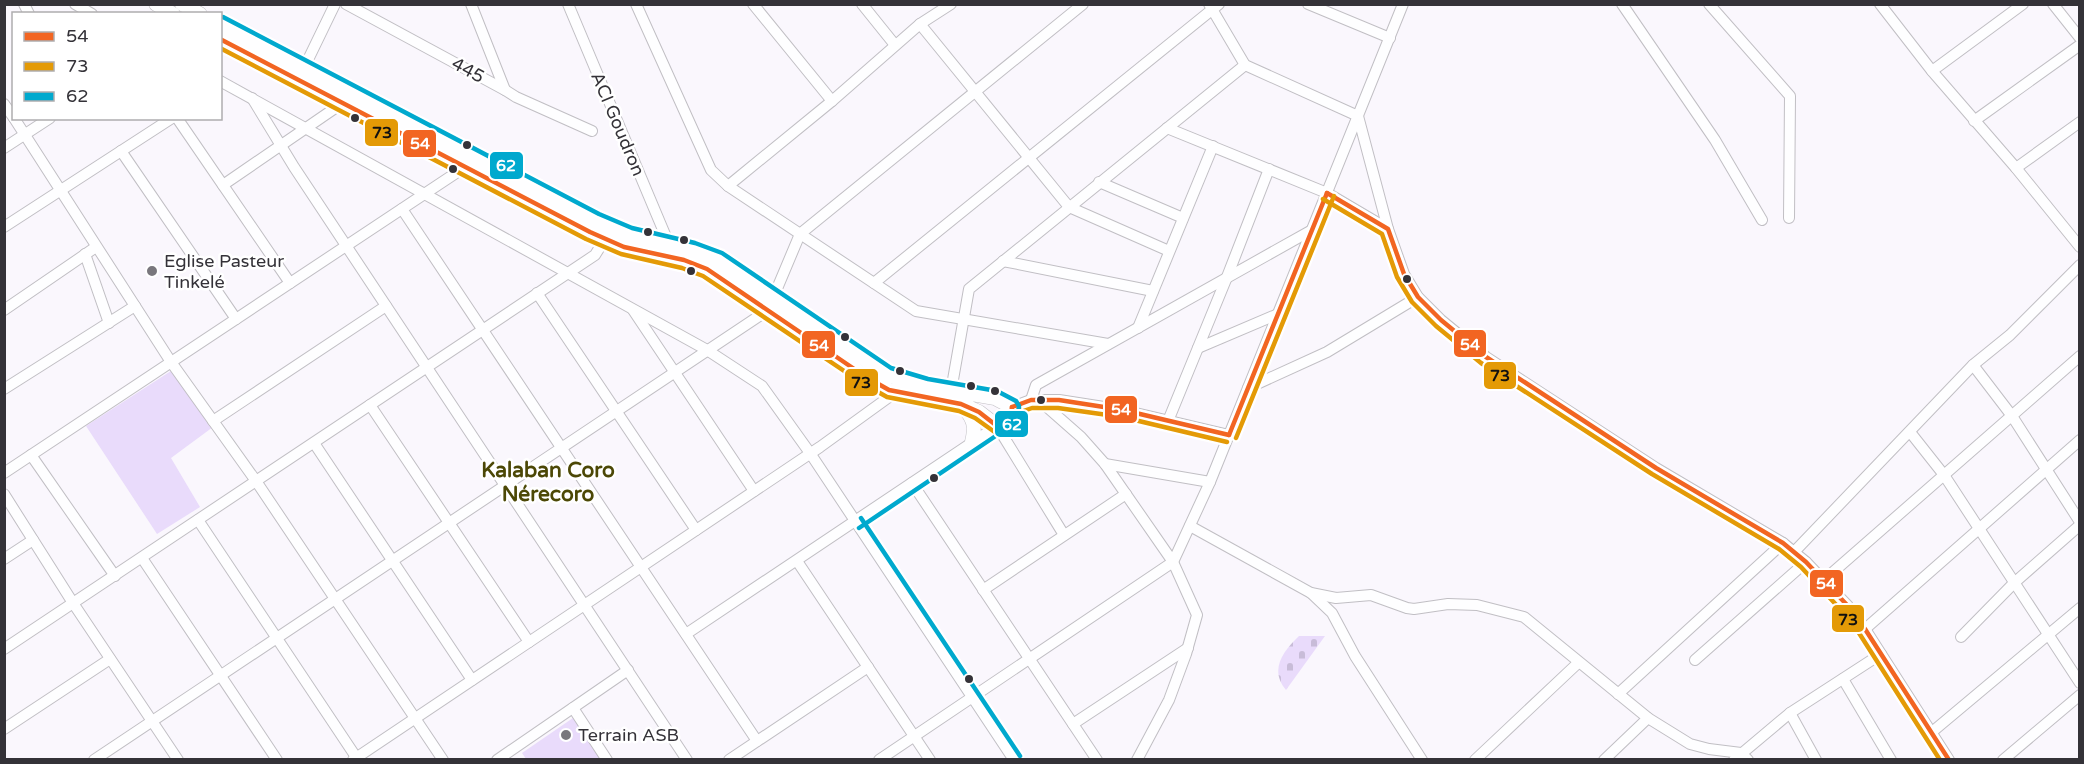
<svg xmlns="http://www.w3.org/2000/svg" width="2084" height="764" viewBox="0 0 2084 764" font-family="'Varela Round',sans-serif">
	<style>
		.grass { fill: #e9dbfb }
		.cemetery { fill: url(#cemetery-stones) }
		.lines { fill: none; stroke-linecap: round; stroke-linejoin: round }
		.minor-casing { stroke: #c1bfc4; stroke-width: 12 }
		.major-casing { stroke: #c1bfc4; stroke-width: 15 }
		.minor { stroke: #fefeff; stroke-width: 10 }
		.major { stroke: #fefeff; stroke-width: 14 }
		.bus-1-casing { stroke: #fff; stroke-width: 9 }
		.bus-2-casing { stroke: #fff; stroke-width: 9 }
		.bus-3-casing { stroke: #fff; stroke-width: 9 }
		.bus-1 { stroke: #f26522; stroke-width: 4.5 }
		.bus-2 { stroke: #e49a06; stroke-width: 4.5 }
		.bus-3 { stroke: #00a9ce; stroke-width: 4.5 }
		.bus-dot { fill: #343238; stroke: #fff; stroke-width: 2 }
		.poi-dot { fill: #79777d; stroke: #fff; stroke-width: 2 }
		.labels { text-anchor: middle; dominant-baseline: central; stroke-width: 5; stroke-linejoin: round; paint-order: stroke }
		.street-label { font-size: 18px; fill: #343238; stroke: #fff }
		.poi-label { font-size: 18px; fill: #343238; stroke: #fff; text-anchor: start }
		.quarter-label { font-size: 21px; font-weight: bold; fill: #4c4806; stroke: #fff }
		.line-badge { stroke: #fff; stroke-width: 2 }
		.badge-label { font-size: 16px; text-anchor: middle; font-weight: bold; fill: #fff }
		.pale-badge-label { font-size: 16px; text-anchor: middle; font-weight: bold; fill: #111 }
	</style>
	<defs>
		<pattern id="cemetery-stones" width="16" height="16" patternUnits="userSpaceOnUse" patternTransform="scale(1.5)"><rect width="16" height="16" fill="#e9dbfb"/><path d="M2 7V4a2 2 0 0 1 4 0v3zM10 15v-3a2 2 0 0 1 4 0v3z" fill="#c8bcd8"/></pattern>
	</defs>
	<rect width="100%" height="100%" fill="#faf7fd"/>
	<g class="grass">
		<path d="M174,369L213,427L171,458L200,507L157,534L86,426Z"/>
		<path d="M573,718L602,759H526L522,753Z"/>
	</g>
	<path class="cemetery" d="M1299,636H1325L1286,690C1269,670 1283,651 1299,636Z"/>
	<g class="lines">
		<g class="minor-casing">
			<g id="minor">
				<path d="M24,4L29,14"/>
				<path d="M75,4L92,14"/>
				<path d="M346,4L505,90L516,97L592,131"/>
				<path d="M471,4L505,90"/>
				<path d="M568,4L669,244L670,251"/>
				<path d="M636,4L711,170L728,186L916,311L1108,344"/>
				<path d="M753,4L832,101"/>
				<path d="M862,4L895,45"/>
				<path d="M1209,4L1245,65L1358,116L1388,229L1404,274L1418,297L1441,320L1486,357L1656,468L1783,543L1806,562L1848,606L1865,629L1949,760"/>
				<path d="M1308,4L1390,38"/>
				<path d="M1622,4L1715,140L1762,220"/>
				<path d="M1709,4L1790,96L1789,218"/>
				<path d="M1880,4L1932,71L2016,168L2080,247"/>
				<path d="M2053,4L2080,38"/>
				<path d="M920,24L1069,207L1169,251"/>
				<path d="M304,68L335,4"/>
				<path d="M1932,71L2023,4"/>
				<path d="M220,81L707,350L762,386L810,453L1014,760"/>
				<path d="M252,98L294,167L687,760"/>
				<path d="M4,104L14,118"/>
				<path d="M14,118L171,362L256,481L443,760"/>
				<path d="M177,118L290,283"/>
				<path d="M1974,121L2080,45"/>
				<path d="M1167,128L1327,193L1388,229"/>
				<path d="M4,148L50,118"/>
				<path d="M121,151L236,319"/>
				<path d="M2016,168L2080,122"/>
				<path d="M1099,182L1183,218"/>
				<path d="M223,185L344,102"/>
				<path d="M728,186L832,101L920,24L951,4"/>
				<path d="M402,209L757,741"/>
				<path d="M4,227L172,118"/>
				<path d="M85,254L109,323"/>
				<path d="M1003,261L1153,291"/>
				<path d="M874,283L1219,4"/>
				<path d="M537,293L696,530"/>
				<path d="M4,310L96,247"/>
				<path d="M633,310L754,491"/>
				<path d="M1138,328L1213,146"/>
				<path d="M1198,348L1278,314"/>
				<path d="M1973,365L2012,416L2080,522"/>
				<path d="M1248,388L1327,352L1418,297"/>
				<path d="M4,389L135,306"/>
				<path d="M951,391L969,289L1245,65"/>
				<path d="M1031,400L1036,385L1312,230"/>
				<path d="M1039,400L1081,437L1105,464L1173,562L1197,615L1186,654L1169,700L1137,760"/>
				<path d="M370,405L529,642"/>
				<path d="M1012,407L1031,400H1059L1123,410L1229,435"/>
				<path d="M213,421L386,306"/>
				<path d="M1168,421L1227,277L1269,169"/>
				<path d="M1910,432L1944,475L2080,683"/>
				<path d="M314,443L472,680"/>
				<path d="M31,455L115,576"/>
				<path d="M1105,464L1210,482"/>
				<path d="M4,473L465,167"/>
				<path d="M912,483L1097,760"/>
				<path d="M4,494L73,603L178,760"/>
				<path d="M198,520L358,760"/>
				<path d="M1190,526L1311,593L1336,598L1371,595L1407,608L1414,609L1448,604L1477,605L1524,617L1648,718L1690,744L1709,749L1741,753L1748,760"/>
				<path d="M1794,552L1973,365L2010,335L2080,265"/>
				<path d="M142,558L277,760"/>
				<path d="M4,559L33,540"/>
				<path d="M797,561L930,760"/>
				<path d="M1824,580L2080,356"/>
				<path d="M983,590L1126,494"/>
				<path d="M1311,593L1332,613L1355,656L1422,760"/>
				<path d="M1865,629L2080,440"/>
				<path d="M686,634L997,426L1064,535"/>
				<path d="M1961,637L2014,583L2080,525"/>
				<path d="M4,649L595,255L605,239"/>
				<path d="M1695,660L1806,562"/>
				<path d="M1843,679L1891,760"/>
				<path d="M1618,694L1783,543"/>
				<path d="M573,708L607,760"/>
				<path d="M1790,713L1816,760"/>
				<path d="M1073,724L1188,648"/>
				<path d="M4,729L110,659"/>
				<path d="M1932,732L2080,608"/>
				<path d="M94,760L768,310L800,234L1083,4"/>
				<path d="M353,760L820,447L896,392"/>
				<path d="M497,760L628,670"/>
				<path d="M729,760L868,667"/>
				<path d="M879,760L1173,562L1210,482L1403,4"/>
				<path d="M1475,760L1578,663"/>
				<path d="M1604,760L1648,718"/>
				<path d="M1734,760L1790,713L1881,654"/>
				<path d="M2003,760L2080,695"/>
			</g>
		</g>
		<g class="major-casing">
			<g id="major">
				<path d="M156,4L173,14"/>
				<path d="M182,4L200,14"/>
				<path d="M220,24C296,64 372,102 447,143C503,173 559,206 617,231C649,245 686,244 718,260L888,375L926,386L995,398L1012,407L1011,414L997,426L979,412L961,404L889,390L866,377L707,269C678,254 642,256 612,242C552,216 496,183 438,152C366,114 293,76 220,39"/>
				<path d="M962,406C974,418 976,426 972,442"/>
			</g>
		</g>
		<use href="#minor" class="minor"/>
		<use href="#major" class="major"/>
		<g class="bus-1-casing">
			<g id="bus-1">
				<path d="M220,39L590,232L624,247L684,260L707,269L866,377L889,390L961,404L979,412L997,426L1011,414L1012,407"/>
				<path d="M1327,193L1388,229L1404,274L1418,297L1441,320L1486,357L1656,468L1783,543L1806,562L1848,606L1865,629L1949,760"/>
				<path d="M1012,407L1031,400H1059L1123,410L1229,435"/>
				<path d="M1229,435L1327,193"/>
			</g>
		</g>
		<g class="bus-2-casing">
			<g id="bus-2">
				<path d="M220,48L586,239L621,254L682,268L703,276L862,383L887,397L959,411L975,418L996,433C1008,430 1018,420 1019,408"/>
				<path d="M1323,199L1382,234L1397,277L1412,302L1436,326L1481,363L1652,474L1779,549L1801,567L1842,611L1859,633L1940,760"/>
				<path d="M1015,414L1032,408H1058L1122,417L1227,442"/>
				<path d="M1236,438L1334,196"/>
			</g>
		</g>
		<g class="bus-3-casing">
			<g id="bus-3">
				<path d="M223,17L599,214L632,228L695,243L722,253L891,368L928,379L997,391L1016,401L1019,406L1018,416L1009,427L859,528"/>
				<path d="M861,518L1020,756"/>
			</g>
		</g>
		<use href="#bus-1" class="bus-1"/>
		<use href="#bus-2" class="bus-2"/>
		<use href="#bus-3" class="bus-3"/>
	</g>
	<g class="bus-dot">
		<circle cx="355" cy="118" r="5"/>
		<circle cx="467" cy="145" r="5"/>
		<circle cx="453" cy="169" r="5"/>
		<circle cx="648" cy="232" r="5"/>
		<circle cx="684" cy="240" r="5"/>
		<circle cx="691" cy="271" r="5"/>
		<circle cx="1407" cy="279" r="5"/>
		<circle cx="845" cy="337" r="5"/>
		<circle cx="900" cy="371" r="5"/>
		<circle cx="971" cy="386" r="5"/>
		<circle cx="995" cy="391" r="5"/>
		<circle cx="1041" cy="400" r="5"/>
		<circle cx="934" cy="478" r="5"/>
		<circle cx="969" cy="679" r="5"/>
	</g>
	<g class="poi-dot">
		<circle cx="152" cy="271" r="6"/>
		<circle cx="566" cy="735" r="6"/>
	</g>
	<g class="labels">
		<g class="street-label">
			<text transform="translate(468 70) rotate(28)">445</text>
			<text transform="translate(618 124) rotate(67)">ACI Goudron</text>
		</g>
		<g class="poi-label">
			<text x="164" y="261">Eglise Pasteur<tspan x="164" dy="21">Tinkelé</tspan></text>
			<text x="578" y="735">Terrain ASB</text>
		</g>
		<g class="quarter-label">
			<text x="548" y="470">Kalaban Coro<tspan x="548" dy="24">Nérecoro</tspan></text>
		</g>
	</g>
	<g class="line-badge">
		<rect x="364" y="118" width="35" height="29" rx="6" fill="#e49a06"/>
		<rect x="402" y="129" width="35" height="29" rx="6" fill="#f26522"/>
		<rect x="489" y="151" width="35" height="29" rx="6" fill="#00a9ce"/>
		<rect x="1453" y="329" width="34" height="29" rx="6" fill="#f26522"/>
		<rect x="801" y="330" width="35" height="29" rx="6" fill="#f26522"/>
		<rect x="1483" y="361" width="34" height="29" rx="6" fill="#e49a06"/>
		<rect x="844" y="368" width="35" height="29" rx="6" fill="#e49a06"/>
		<rect x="1104" y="395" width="34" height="29" rx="6" fill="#f26522"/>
		<rect x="994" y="410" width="35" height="28" rx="6" fill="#00a9ce"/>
		<rect x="1809" y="569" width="35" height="29" rx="6" fill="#f26522"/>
		<rect x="1831" y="604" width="34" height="29" rx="6" fill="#e49a06"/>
	</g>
	<g class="badge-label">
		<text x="420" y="149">54</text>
		<text x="506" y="171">62</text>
		<text x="1470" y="350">54</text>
		<text x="819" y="351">54</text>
		<text x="1121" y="415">54</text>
		<text x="1012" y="430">62</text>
		<text x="1826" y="589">54</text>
	</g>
	<g class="pale-badge-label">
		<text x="382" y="138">73</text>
		<text x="1500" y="381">73</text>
		<text x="861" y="388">73</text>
		<text x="1848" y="625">73</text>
	</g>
	<rect width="2084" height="764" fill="none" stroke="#343238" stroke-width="12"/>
	<rect x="12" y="12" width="210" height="108" fill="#ffffff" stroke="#aeadaf" stroke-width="1.5"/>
	<rect x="24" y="32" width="30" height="9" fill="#f26522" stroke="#aeadaf" stroke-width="1.5"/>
	<text x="66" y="42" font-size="18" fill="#343238">54</text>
	<rect x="24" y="62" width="30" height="9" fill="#e49a06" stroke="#aeadaf" stroke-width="1.5"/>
	<text x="66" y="72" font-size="18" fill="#343238">73</text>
	<rect x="24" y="92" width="30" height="9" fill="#00a9ce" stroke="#aeadaf" stroke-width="1.5"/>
	<text x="66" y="102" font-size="18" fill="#343238">62</text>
</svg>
